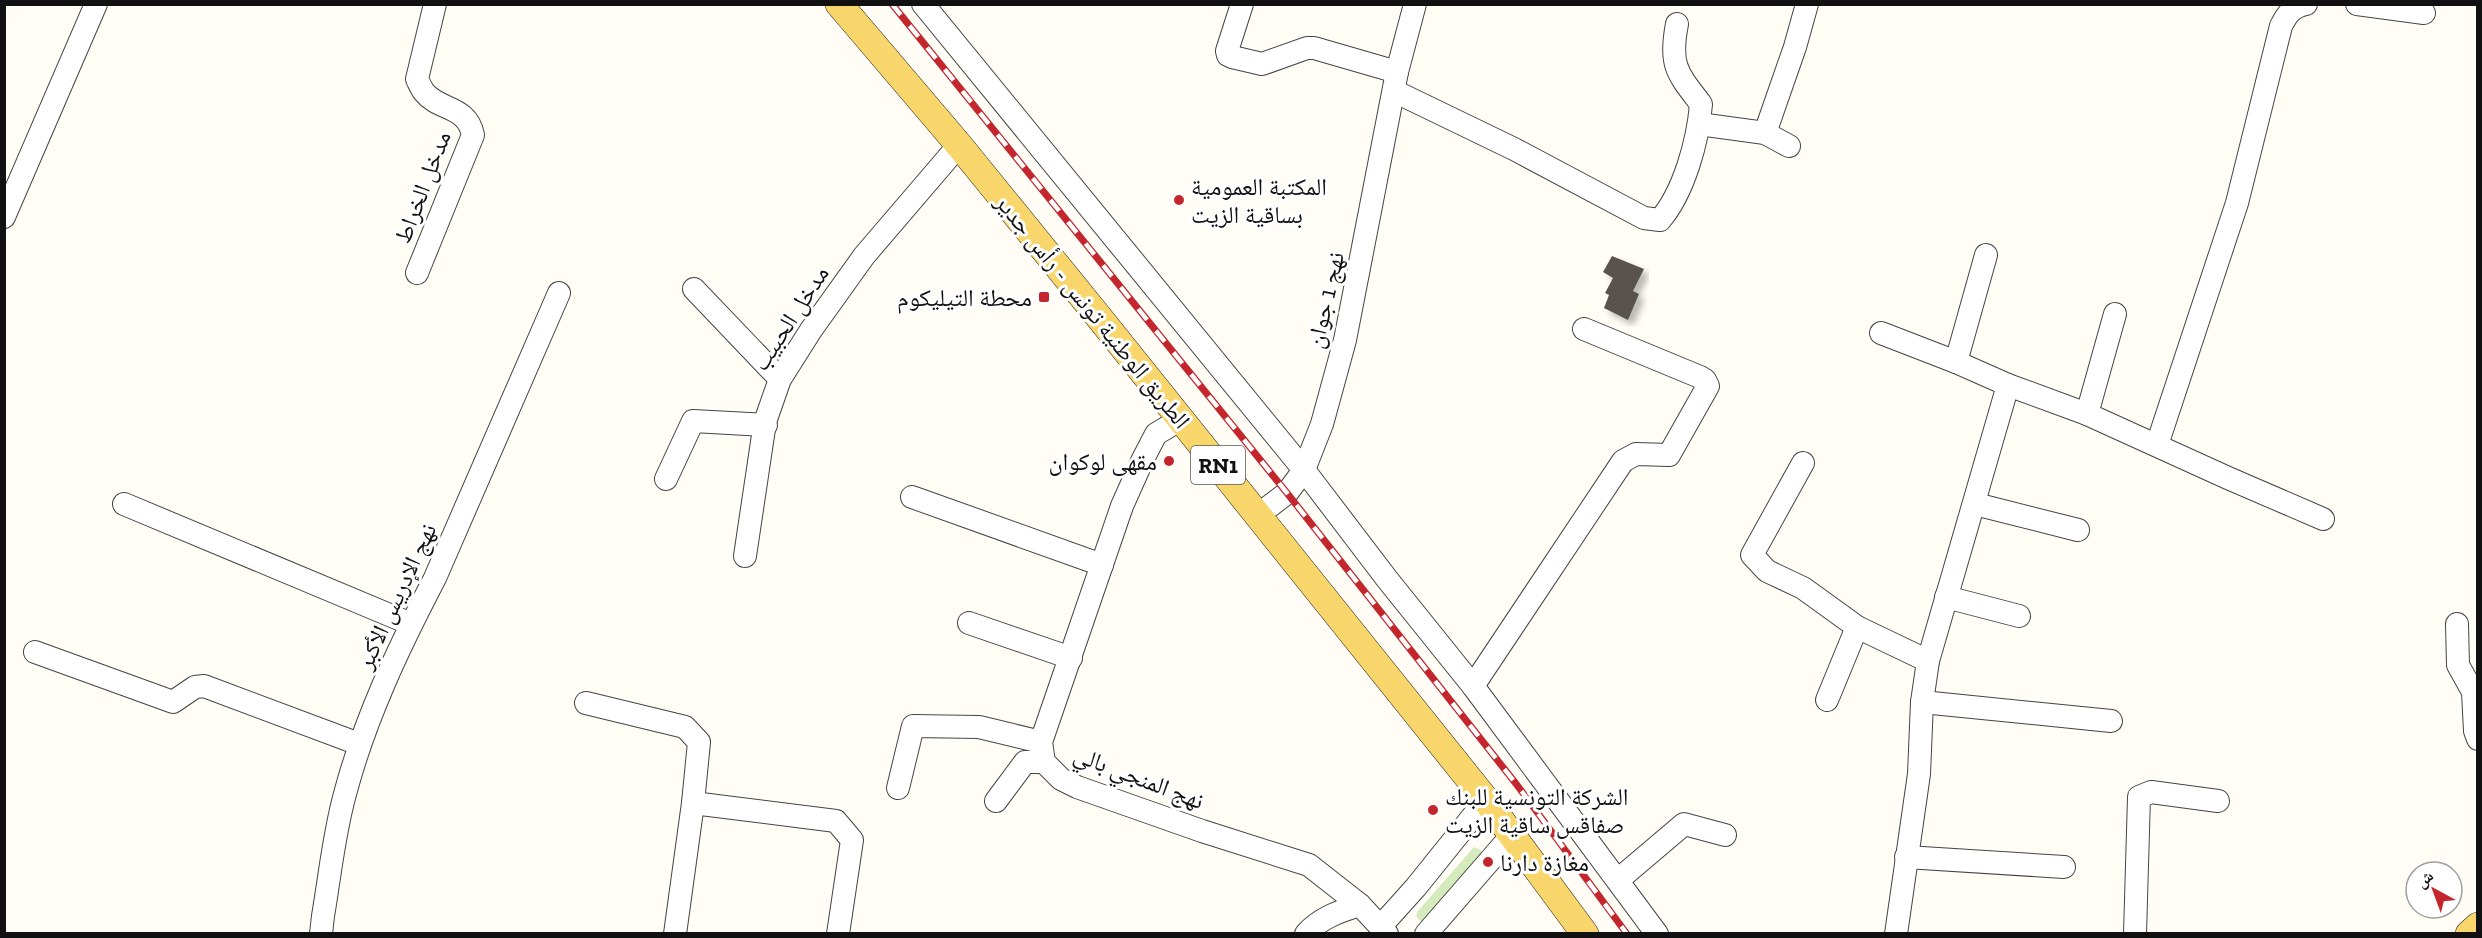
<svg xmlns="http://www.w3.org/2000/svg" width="2482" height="938" viewBox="0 0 2482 938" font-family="'Zilla Slab','Noto Naskh Arabic',serif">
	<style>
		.green { fill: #d5ebbd }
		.building { fill: #5a524d; filter: url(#shadow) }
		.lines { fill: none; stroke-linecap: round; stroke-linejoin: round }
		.minor-casing { stroke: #444; stroke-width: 24 }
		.major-casing { stroke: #222; stroke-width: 28 }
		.minor { stroke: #fff; stroke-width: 22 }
		.major { stroke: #f9d66b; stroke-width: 27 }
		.rail-casing { stroke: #c4262e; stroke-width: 7 }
		.rail { stroke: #fff; stroke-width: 4.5; stroke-dasharray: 14; stroke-linecap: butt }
		.poi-dot { fill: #c4262e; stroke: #fff; stroke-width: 2 }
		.labels { text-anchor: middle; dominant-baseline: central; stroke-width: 6; stroke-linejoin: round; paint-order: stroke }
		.shield { fill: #fff; stroke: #585858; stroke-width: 1.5 }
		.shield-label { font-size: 22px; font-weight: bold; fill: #111 }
		.poi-label { font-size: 24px; fill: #111; stroke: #fff; text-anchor: start }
		.street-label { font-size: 24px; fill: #111; stroke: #fff }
	</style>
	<defs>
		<filter id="shadow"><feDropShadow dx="5.5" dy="5.5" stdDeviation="3" flood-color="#0004"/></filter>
	</defs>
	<rect width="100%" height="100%" fill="#fffdf5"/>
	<path class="green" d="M1474,847L1481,850V856L1423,921H1420L1416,916L1418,911Z"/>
	<path class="building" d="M1612,256L1644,269L1633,291L1639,294L1628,320L1604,308L1609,295L1605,293L1613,278L1603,272Z"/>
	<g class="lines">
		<g class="minor-casing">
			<g id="minor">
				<path d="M923,4L1304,470L1387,579L1473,686L1657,934"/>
				<path d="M1242,4L1227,51L1228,55L1232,57L1262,64L1307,48H1314L1397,72"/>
				<path d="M2357,4L2424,13"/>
				<path d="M1394,91L1514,149L1644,218L1660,220C1684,192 1698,141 1701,104C1677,73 1669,65 1677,24"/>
				<path d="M1699,124L1765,133L1789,146"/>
				<path d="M1765,133L1795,47L1807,4"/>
				<path d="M4,217L96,4"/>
				<path d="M417,273L473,135C467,105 439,111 424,92C421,88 419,83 417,79L435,4"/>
				<path d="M694,289L780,379"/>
				<path d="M1881,333L1956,362L2008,385L1928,661L1922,702L1919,774L1896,934"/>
				<path d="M1956,362L1986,255"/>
				<path d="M2008,385L2087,414L2228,478L2323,519"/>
				<path d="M2087,414L2115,314"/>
				<path d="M1181,419L1156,434L1143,459L1122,506L1041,742L1044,762L1061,779L1077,787L1202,831L1309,865L1360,905L1387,934"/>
				<path d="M2157,445L2237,203L2281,26C2287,14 2292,7 2306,4"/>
				<path d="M1803,463L1752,555L1767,571L1803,588L1857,627L1928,661"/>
				<path d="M666,479L693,421L766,425"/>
				<path d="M912,497L1102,565"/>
				<path d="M124,504L411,624"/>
				<path d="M1975,504L2078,530"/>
				<path d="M1258,515L1287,493L1304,470L1322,424L1345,340L1397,72L1415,4"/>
				<path d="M745,556L765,422L780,379L811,330L864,256L959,145"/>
				<path d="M1946,597L2019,616"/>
				<path d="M969,623L1071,658"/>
				<path d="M2457,624L2458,665L2473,692L2475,731L2478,739"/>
				<path d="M35,652L173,702L195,687L204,686L359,744"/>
				<path d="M1473,686L1623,461L1636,454L1669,455L1708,386L1705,380L1700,377L1584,329"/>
				<path d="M1827,700L1857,627"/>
				<path d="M1922,702L2111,721"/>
				<path d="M586,703L685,727L699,742L693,803L675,934"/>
				<path d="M898,788L913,726L979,727L1041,742"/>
				<path d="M996,801L1025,762H1044"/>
				<path d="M693,803L836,821L852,840L838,934"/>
				<path d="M1906,857L2064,867"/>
				<path d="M1618,880L1684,824L1725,835"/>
				<path d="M1381,926L1416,887L1486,800"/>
				<path d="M321,934L323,916C330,875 334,833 345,794C365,718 399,647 435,578L559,293"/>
				<path d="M1306,934C1320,918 1340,911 1360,905"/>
				<path d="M1426,934L1512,835"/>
				<path d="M2135,934L2139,797L2151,792L2218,801"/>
			</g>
		</g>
		<g class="major-casing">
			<g id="major">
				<path d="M839,4L959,145L1102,321L1486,800L1585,934"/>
				<path d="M2469,934L2478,926"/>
			</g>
		</g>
		<use href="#minor" class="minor"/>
		<use href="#major" class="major"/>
		<g class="rail-casing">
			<path id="rail" d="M892,4L1287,493L1517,785L1627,934"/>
		</g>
		<use href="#rail" class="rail"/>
	</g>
	<g class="poi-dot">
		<circle cx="1179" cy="200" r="6"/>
		<rect x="1038" y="291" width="12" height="12" rx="3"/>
		<circle cx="1169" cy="461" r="6"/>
		<circle cx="1433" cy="810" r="6"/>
		<circle cx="1488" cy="862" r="6"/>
	</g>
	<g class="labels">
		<rect class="shield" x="1191" y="446" width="54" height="38" rx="4.5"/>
		<g class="shield-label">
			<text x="1218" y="465">RN1</text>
		</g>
		<g class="poi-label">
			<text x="1191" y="186">المكتبة العمومية<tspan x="1191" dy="28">بساقية الزيت</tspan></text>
			<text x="1032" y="297" text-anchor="end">محطة التيليكوم</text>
			<text x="1157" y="461" text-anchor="end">مقهى لوكوان</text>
			<text x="1445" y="796">الشركة التونسية للبنك<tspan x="1445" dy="28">صفاقس ساقية الزيت</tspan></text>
			<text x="1500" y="862">مغازة دارنا</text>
		</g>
		<g class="street-label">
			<text transform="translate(422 187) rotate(-69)">مدخل الخراط</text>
			<text transform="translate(1325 300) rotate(-77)">نهج 1 جوان</text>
			<text transform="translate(1093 311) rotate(51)">الطريق الوطنية تونس - رأس جدير</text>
			<text transform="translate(790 318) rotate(-57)">مدخل الحبيب</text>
			<text transform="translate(396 596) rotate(-65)">نهج الإدريس الأكبر</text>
			<text transform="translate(1139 777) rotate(21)">نهج المنجي بالي</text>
		</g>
	</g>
	<rect width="2482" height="938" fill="none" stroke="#111111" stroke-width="12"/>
	<g transform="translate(2434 890) rotate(319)"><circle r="28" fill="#ffffff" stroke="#a0a0a0" stroke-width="1.5"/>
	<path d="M0-4.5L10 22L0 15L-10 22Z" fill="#c4262e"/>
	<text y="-9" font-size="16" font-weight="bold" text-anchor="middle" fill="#111111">ش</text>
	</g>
</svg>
